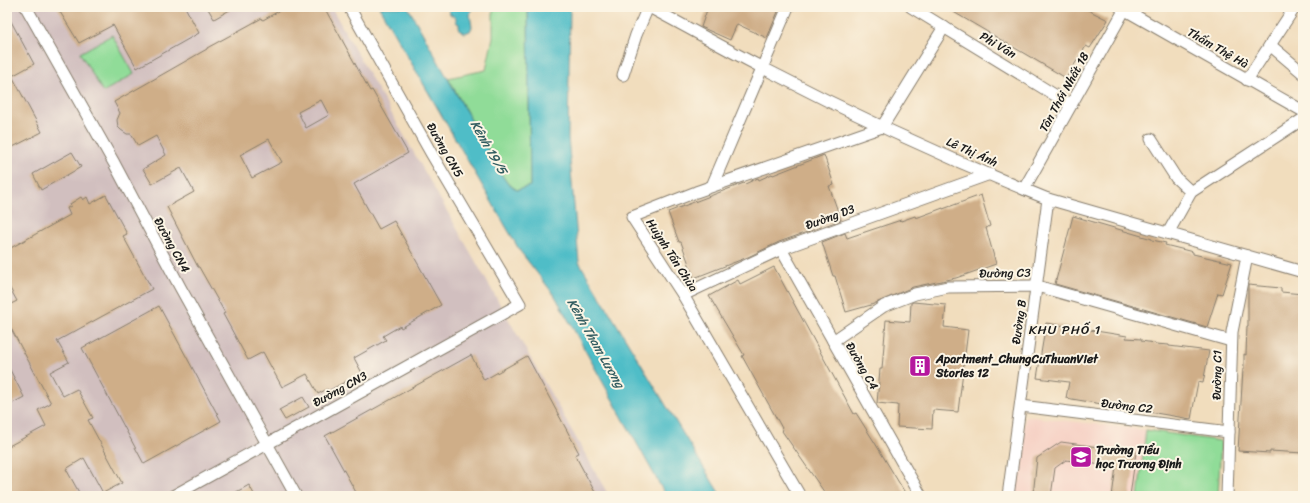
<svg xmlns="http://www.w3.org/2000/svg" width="1310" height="503" viewBox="0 0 1310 503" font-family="Sriracha,sans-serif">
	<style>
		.built { fill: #f6d1c5 }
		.industrial { fill: #d1bfbf }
		.green { fill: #90dc98; stroke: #567c5a }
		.water { fill: #50bdc7; stroke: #366c72 }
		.building { fill: #cfae88; fill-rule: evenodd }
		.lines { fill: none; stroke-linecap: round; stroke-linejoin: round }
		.minor-casing { stroke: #867c6c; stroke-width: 13 }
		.minor { stroke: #fff; stroke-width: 11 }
		.labels { text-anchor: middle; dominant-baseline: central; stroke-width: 4; stroke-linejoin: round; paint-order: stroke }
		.street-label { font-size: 12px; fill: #1c1c1c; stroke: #fcf5e5 }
		.poi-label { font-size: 12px; font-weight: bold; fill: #1c1c1c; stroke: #fcf5e5; text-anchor: start }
		.water-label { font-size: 13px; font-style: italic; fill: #315c60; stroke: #fcf5e5 }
		.neighbourhood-label { font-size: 13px; letter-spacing: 1px; fill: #1c1c1c; stroke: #fcf5e5 }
	</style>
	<rect width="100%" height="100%" fill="#fcf5e5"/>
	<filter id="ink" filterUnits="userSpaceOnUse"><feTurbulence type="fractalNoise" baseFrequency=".025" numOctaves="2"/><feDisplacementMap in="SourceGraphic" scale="8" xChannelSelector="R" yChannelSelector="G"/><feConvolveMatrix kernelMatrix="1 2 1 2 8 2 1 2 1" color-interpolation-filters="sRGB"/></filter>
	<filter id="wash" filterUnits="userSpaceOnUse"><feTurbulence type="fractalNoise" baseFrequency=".012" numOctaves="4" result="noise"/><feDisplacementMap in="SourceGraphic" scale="16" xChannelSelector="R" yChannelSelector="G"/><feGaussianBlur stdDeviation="0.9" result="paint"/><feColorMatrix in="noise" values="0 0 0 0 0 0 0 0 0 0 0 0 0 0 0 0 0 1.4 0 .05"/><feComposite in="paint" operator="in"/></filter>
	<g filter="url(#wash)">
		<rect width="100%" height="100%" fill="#f1ddbd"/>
		<path class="built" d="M1025,416L1146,430L1138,496H1015Z"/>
		<path class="industrial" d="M17,7H331L609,496H7V12Z"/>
		<g class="green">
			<path d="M493,7H528L530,186L517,190L508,184L501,174L448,78L486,70L493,37Z"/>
			<path d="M112,35L134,74L103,92L80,53Z"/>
			<path d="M1146,430L1221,441L1218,496H1138Z"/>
		</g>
		<g class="water">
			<path d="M379,7H408L501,174L508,184L517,190L530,186L528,7H570L568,137L579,262L721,496H666L555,296L520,251Z"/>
			<path d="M448,7H472L470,15L472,27L470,31L465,33C460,32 459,28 459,24L456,22V18L450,14Z"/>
		</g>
		<g id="blocks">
			<g class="building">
				<path d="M57,7H185L199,33L137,68L113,25L79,43Z"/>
				<path d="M207,7H235L214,19Z"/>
				<path d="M286,7H324L370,91L372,90L408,153L354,184L379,229L394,221L441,305L401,328L400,326L383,336L386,340L354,358L362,373L328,391L327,389L318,394L307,374L282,387L263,352L248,360L223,314L225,313L199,267H198L167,207L194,192L181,168L152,184L143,169L166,155L156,136L138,146L131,134H127L121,130L118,127L117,120L120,113L114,102L207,49V48L262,18L263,20ZM321,100L329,115L306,128L298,112ZM269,139L282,162L252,178L240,155Z"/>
				<path d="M708,7H780L767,38L737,24L730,40L701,27Z"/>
				<path d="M945,7H1082L1108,20L1090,48L1086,46L1066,78Z"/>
				<path d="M7,14L34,64L12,76L42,132L7,150Z"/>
				<path d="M72,152L81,167L41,190L33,174Z"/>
				<path d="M824,155L834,185L829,186L841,220L779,242L748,257L694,278L681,242H679L668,212L744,183L745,184L758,178L759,180L772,174L773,175Z"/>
				<path d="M106,195L127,234L123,236L152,289L57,341L69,362L50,372L63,396L77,389L93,418L88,420L122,483L103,493L84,458L66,469L81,496H7V447L46,426L38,410L51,403L7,321V306L17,301L7,283V250L70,215L67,208L71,206L70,204L81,197L83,200L87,197L90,204Z"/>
				<path d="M981,195L990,226L986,228L996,264L956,278L913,287L871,305L846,312L835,276H833L822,242L845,233L847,238L901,220V221L915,216L916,218L943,208V209Z"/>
				<path d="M1073,216L1152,239V240L1166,243L1165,245L1193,252V254L1232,263L1222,294L1218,293L1207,327L1055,284Z"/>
				<path d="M774,267L854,414L856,413L875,443L907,496H827L782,431L783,430L742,356L744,355L709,296L738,280L740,284Z"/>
				<path d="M1248,285L1281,288V292L1303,294V453L1270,451V453L1238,451L1243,369H1244V354L1246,355L1247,326H1248Z"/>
				<path d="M913,302L946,305L944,327L968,330L958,412L933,410L932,429L897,427L898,405L877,403L880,369H882L886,320L910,322L911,303Z"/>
				<path d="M159,306L221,421L144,464L82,348Z"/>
				<path d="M1046,323L1127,336L1126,338L1141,339V341L1155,343V344L1169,345V346L1209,351L1203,383L1198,382L1191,419L1066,398L1069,382L1037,378Z"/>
				<path d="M471,355L484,380L527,356L579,453L575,455L597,496H358L325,436Z"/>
				<path d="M7,364L24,397L7,406Z"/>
				<path d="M303,397L309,407L285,420L279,410Z"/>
				<path d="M1061,442L1136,452L1130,496H1112L1116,467L1066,460L1055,468L1051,496H1033L1037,458Z"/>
				<path d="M249,485L255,496H229Z"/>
			</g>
		</g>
	</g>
	<g filter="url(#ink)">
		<use href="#blocks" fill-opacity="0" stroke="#867c6c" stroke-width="1"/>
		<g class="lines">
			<g class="minor-casing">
				<g id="minor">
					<path d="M26,7L114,163L180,287L296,496"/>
					<path d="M649,7C687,27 724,48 761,67C855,116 951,160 1048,199L1303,272"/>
					<path d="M911,7L1071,105"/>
					<path d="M1120,7L1303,111"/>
					<path d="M1270,45L1303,73"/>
					<path d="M623,75L636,35L648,7"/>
					<path d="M1247,80L1295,7"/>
					<path d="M1151,139L1176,178L1191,192"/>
					<path d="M712,186L788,7"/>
					<path d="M1024,189L1126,7"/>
					<path d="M1168,233L1191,192L1303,119"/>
					<path d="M781,249L921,496"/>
					<path d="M683,295L781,249L990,174"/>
					<path d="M833,341L884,306L915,294L948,287L1037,286L1231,341"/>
					<path d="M1021,406L1229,432"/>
					<path d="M173,496L520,304L431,153L349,7"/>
					<path d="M800,496L683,295L632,217L696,192L882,127L944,27"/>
					<path d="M1008,496L1048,199"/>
					<path d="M1227,496L1232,332L1247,256"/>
				</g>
			</g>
			<use href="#minor" class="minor"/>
		</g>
	</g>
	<defs>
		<g id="building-square" transform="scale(1.15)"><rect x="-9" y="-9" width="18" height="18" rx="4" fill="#b5179e" stroke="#fcf5e5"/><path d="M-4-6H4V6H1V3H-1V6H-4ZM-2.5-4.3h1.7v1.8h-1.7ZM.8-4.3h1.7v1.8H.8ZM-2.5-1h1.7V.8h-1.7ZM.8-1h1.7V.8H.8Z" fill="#fff"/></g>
		<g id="school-square" transform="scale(1.15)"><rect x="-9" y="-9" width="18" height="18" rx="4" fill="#b5179e" stroke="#fcf5e5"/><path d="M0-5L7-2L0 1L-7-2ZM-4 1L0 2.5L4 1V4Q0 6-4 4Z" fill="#fff"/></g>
	</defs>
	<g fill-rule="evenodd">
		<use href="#building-square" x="920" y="366"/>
		<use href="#school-square" x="1081" y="457"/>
	</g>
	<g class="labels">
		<g class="street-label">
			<text transform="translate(998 45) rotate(31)">Phi Vân</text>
			<text transform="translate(1218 48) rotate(30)">Thẩm Thệ Hà</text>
			<text transform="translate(1064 92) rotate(-61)">Tân Thới Nhất 18</text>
			<text transform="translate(445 150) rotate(60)">Đường CN5</text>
			<text transform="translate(972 152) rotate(24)">Lê Thị Ánh</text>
			<text transform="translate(830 217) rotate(-20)">Đường D3</text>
			<text transform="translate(172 245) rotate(61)">Đường CN4</text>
			<text transform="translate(672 255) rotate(57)">Huỳnh Tấn Chùa</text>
			<text transform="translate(1005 273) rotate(-1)">Đường C3</text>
			<text transform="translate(1019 322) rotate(-82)">Đường B</text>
			<text transform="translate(862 366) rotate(60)">Đường C4</text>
			<text transform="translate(1217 375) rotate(-89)">Đường C1</text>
			<text transform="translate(340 389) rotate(-29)">Đường CN3</text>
			<text transform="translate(1127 406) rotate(7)">Đường C2</text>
		</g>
		<g class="poi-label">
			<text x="936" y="359">Apartment_ChungCuThuanViet<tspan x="936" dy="14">Stories 12</tspan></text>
			<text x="1096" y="450">Trường Tiểu<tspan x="1096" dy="14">học Trương Định</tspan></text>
		</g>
		<g class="water-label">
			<text transform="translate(489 147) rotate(60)">Kênh 19/5</text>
			<text transform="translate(596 343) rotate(60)">Kênh Tham Lương</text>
		</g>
		<g class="neighbourhood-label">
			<text x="1065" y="329">KHU PHỐ 1</text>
		</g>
	</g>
	<rect width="1310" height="503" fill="none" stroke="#fcf5e5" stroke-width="24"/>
</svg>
